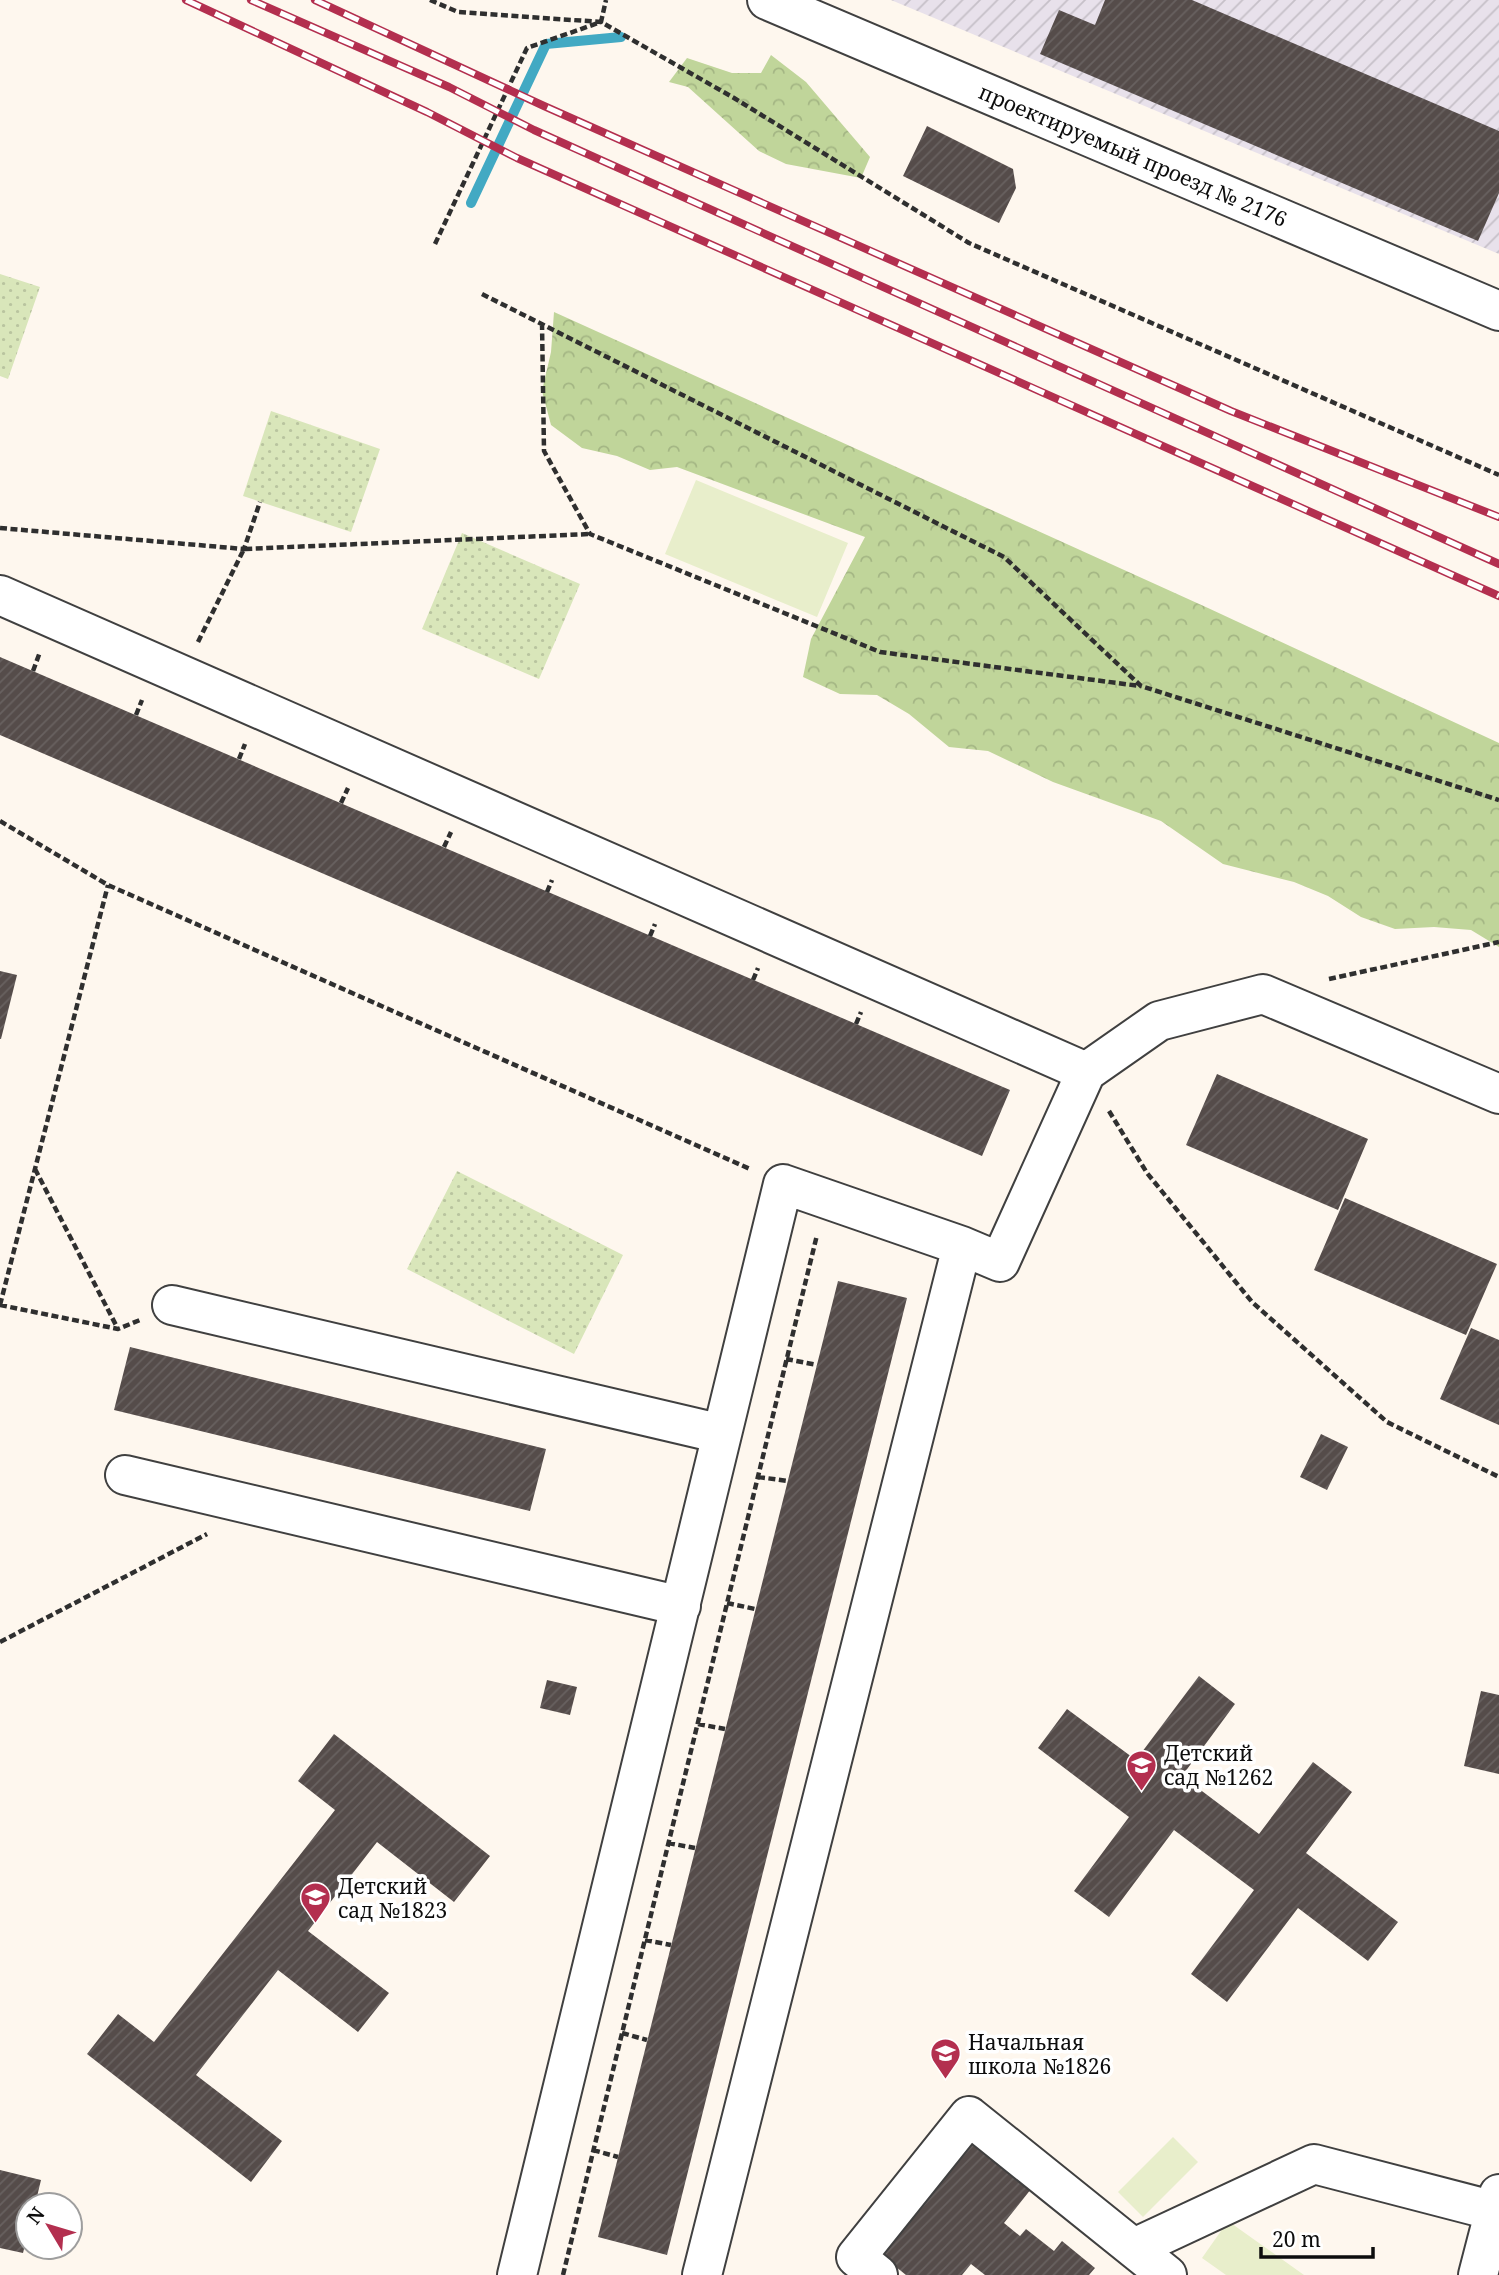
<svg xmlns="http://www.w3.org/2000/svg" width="1499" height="2275" font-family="'Noto Serif',serif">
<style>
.industrial{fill:url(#industrial-furrows)}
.forest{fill:url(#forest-crowns)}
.park{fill:url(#park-dots)}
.pitch{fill:#e8eecb}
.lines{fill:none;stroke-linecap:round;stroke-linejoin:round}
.stream{stroke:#42a9c3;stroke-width:10}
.building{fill:url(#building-hatch)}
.minor-casing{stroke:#404040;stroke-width:42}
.path{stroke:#2f2f2f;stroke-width:4.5;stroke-dasharray:7 3.5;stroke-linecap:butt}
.minor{stroke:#fff;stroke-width:38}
.rail-casing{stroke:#b32f4f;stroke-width:8}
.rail{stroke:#fff;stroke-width:5;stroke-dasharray:16;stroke-linecap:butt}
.labels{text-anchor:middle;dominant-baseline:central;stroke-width:7;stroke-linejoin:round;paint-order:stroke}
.street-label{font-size:21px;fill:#0d0d0d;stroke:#fff}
.poi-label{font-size:21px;fill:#0d0d0d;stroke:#fff;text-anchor:start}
</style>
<defs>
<pattern id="industrial-furrows" width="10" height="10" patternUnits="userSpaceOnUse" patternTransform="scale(1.75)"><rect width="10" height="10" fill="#e8e1eb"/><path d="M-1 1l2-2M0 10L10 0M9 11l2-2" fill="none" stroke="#c6c0c8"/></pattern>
<pattern id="forest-crowns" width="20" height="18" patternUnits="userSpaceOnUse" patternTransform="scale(1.75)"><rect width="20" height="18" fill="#c0d59a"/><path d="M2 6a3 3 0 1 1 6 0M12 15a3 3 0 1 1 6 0" fill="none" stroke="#a4b684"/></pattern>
<pattern id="park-dots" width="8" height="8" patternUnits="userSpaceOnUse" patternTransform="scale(1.75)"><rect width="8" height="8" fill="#d9e6ba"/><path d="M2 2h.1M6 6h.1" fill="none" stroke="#b9c49f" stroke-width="1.8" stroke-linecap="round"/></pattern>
<pattern id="building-hatch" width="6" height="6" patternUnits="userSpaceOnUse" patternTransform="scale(1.75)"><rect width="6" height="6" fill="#554c4a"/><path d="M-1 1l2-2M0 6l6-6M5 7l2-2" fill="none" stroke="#686160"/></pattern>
</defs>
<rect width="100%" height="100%" fill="#fef7ee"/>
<!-- industrial -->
<path class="industrial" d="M891 0H1499V254Z"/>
<!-- forest -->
<path class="forest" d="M771 55 806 82 870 157 861 178 786 164 759 151 688 87 669 82 687 58 732 73H761Z
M554 312 1208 608 1499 743V947L1471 930 1434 927 1395 929 1361 917 1328 896 1294 882 1223 864 1161 821 1053 782 988 751 949 747 909 714 877 695 840 694 803 677 811 639 865 537 677 467 650 470 617 456 582 448 551 425 542 391 551 352Z"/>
<!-- park -->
<path class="park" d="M0 274 40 287 8 379 0 376Z
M271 411 380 449 351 532 243 496Z
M462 533 580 584 539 679 422 629Z
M457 1171 623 1255 574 1354 407 1269Z"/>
<!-- pitch -->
<path class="pitch" d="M696 480 848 543 817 617 665 554Z
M1173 2137 1198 2162 1143 2217 1118 2192Z
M1228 2221 1304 2275H1226L1202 2258Z"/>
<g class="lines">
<!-- stream -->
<path class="stream" d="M471 203 546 44 621 37"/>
</g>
<!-- building -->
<path class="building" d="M1105 0H1192L1499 131V193L1478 241 1040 54 1059 10 1095 25Z
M927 126 1013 169 1016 188 999 223 903 176Z
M0 657 1010 1090 982 1156 0 735Z
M0 971 17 975 1 1039H0Z
M1217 1074 1368 1139 1338 1210 1186 1145Z
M1345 1198 1497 1264 1466 1335 1314 1270Z
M838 1281 907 1298 667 2255 598 2237Z
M1471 1328 1499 1340V1425L1440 1399Z
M130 1347 546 1449 530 1511 114 1410Z
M1321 1434 1348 1447 1327 1490 1300 1477Z
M1199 1676 1235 1704 1182 1776 1259 1834 1313 1762 1352 1792 1306 1853 1398 1922 1368 1961 1298 1908 1227 2002 1191 1974 1254 1890 1174 1830 1109 1917 1074 1891 1129 1817 1038 1748 1067 1709 1136 1760Z
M547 1680 577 1687 570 1715 540 1708Z
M1481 1691 1499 1695V1774L1464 1766Z
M334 1734 490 1856 454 1902 377 1842 308 1931 389 1993 358 2032 278 1970 196 2075 282 2141 251 2182 87 2054 118 2014 154 2042 335 1810 298 1781Z
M975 2135 1035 2184 1004 2223 1020 2236 1026 2229 1054 2251 1062 2241 1095 2268 1089 2275H985L971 2264 962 2275H906L880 2254Z
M0 2170 41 2180 35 2205H28V2233L23 2253 0 2248Z"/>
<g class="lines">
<defs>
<path id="minor" d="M767 0 1499 311
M0 595 1086 1072
M172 1305 722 1434
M125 1475 681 1606
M1134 2248 1314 2164 1495 2211
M517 2275 783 1184 962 1246 1000 1262 1086 1072 1159 1021 1263 994 1499 1094
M702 2275 962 1246
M878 2275 856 2257 969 2116 1167 2275
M1478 2275 1499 2194"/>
</defs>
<!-- minor casing -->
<use href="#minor" class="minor-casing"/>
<!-- path -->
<path class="path" d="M430 0 458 12 601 22 734 98 969 243 1499 475
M435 244 527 48 601 22 606 0
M482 294 1004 557 1141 686 1499 800
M542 323 544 451 590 534 880 652 1140 686
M0 528 244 549 260 502
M198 642 244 549 590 534
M33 671 40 652
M136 715 142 700
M239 759 245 744
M341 803 348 788
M0 821 108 885 750 1169
M444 847 451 832
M547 892 552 880
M650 936 655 924
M1329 979 1499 942
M753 980 758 968
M856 1024 861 1012
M1109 1111 1147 1173 1252 1302 1387 1422 1499 1477
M35 1169 118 1329
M0 1305 108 885
M0 1305 118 1329 140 1320
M786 1359 817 1365
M758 1477 788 1481
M727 1603 755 1609
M0 1642 207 1534
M698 1724 725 1729
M668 1843 695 1848
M645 1940 671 1945
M622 2033 647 2040
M593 2150 618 2157
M563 2275 817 1235"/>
<!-- minor -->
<use href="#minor" class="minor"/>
<defs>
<path id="rail" d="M186 0 427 112 517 158 1499 596
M251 0 449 87 534 130 1499 564
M315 0 544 106 1231 411 1499 517"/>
</defs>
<!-- rail casing -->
<use href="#rail" class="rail-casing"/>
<!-- rail -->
<use href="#rail" class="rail"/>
</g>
<!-- icons -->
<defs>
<symbol id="school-pin" viewBox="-11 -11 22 30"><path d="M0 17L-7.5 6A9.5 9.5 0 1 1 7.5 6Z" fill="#b32f4f" stroke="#fff"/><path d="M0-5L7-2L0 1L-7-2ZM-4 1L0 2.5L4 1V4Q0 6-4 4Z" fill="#fff"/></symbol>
</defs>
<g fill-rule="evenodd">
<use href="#school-pin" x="1124" y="1748" width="35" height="47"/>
<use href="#school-pin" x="298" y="1880" width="35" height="47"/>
<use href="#school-pin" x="928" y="2036" width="35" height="47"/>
</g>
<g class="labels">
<!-- street labels -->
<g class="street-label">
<text transform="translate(1133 155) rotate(23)">проектируемый проезд № 2176</text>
</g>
<!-- poi labels -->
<g class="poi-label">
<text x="1164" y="1753">Детский<tspan x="1164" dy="24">сад №1262</tspan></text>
<text x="338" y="1886">Детский<tspan x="338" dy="24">сад №1823</tspan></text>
<text x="968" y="2042">Начальная<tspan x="968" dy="24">школа №1826</tspan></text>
</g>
</g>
<!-- north arrow -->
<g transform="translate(49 2226) rotate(308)"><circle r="33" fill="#ffffff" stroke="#9e9e9e" stroke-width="2"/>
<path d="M0-5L12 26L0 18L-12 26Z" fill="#b32f4f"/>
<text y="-10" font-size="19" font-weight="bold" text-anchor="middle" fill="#0d0d0d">N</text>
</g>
<!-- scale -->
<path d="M1261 2247v10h112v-10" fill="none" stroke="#0d0d0d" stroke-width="3.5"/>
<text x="1272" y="2247" font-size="21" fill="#0d0d0d" stroke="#ffffff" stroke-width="5" paint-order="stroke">20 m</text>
</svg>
